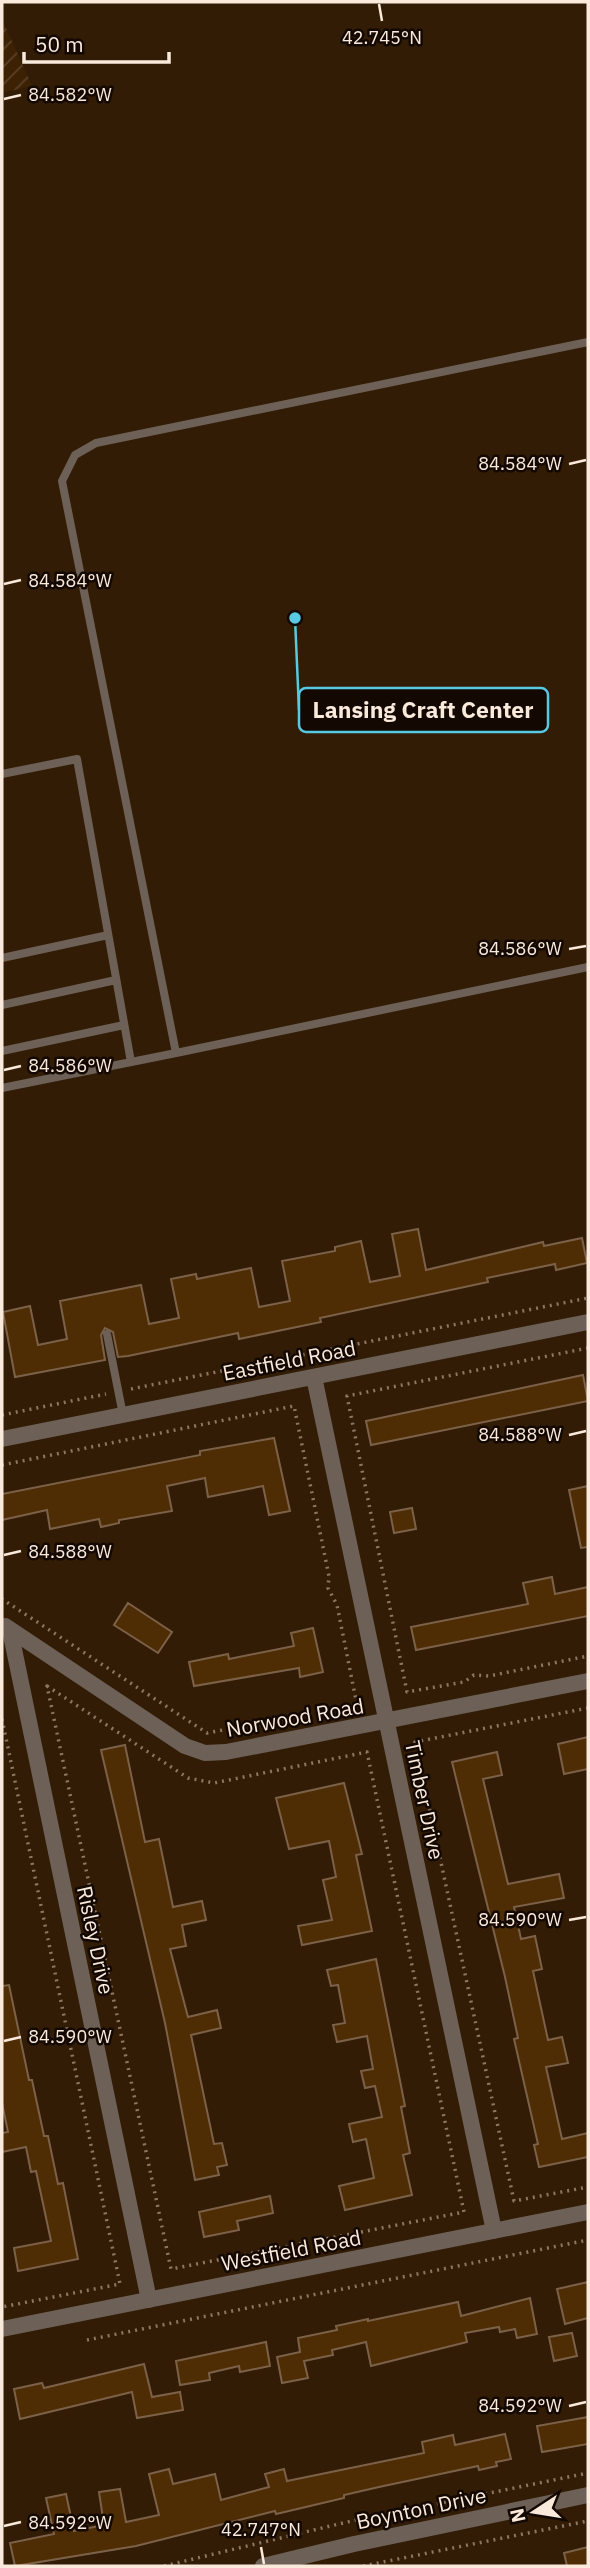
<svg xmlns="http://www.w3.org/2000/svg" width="590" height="2568" font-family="'IBM Plex Sans',sans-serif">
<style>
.industrial{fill:url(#industrial-furrows)}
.building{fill:#4e2c04;stroke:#7c6149;stroke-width:2}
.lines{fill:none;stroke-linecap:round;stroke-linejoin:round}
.path{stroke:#8a7764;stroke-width:3.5;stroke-dasharray:2 5;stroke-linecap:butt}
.lane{stroke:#6d6157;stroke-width:8}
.street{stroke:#6d6157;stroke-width:16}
.ticks{fill:none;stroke:#faeadc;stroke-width:2.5}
.labels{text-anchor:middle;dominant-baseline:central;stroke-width:5;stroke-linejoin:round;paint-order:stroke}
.street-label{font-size:21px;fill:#faeadc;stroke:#130902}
.ticks-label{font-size:18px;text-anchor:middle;fill:#faeadc;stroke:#130902;stroke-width:5;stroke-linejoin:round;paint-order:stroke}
.leader{fill:none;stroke:#57c9e2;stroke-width:2.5}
.callout-dot{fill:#57c9e2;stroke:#130902;stroke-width:2.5}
.callout{fill:#130902;stroke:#57c9e2;stroke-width:2.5}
.callout-label{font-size:23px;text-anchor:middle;font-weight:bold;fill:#faeadc}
</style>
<defs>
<pattern id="industrial-furrows" width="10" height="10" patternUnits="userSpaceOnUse" patternTransform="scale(1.75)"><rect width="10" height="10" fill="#3d2103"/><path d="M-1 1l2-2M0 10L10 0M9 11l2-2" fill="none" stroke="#5a4127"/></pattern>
</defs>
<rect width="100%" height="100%" fill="#321c05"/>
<!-- industrial -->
<path class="industrial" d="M2 19 32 86 2 93Z"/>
<!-- building -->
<path class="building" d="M418 1229 426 1270 543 1242 544 1246 582 1238 587 1263 556 1270 555 1264 487 1278 488 1282 320 1318 321 1322 239 1339 238 1333 128 1356 118 1357 113 1332 105 1328 101 1335 105 1360 15 1377 3 1312 30 1306 38 1345 67 1339 60 1301 141 1285 149 1324 179 1318 171 1279 196 1274 197 1279 251 1268 259 1307 290 1301 282 1261 335 1251V1247L361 1241 370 1282 400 1276 392 1234Z
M583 1375 588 1401 371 1445 366 1421Z
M274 1438 290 1511 269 1515 263 1486 208 1497 205 1478 167 1486 172 1511 119 1520V1523L101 1527 99 1519 50 1529 47 1510 2 1520V1494L200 1455V1451Z
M588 1486V1547L581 1548 569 1490Z
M412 1508 416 1529 394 1533 390 1512Z
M552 1577 555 1594 588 1587V1616L416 1650 411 1627 528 1604 523 1583Z
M128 1603 172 1632 158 1653 114 1625Z
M313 1628 323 1672 300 1677 299 1668 194 1686 189 1662 228 1654 229 1659 294 1646 291 1633Z
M588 1737V1769L564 1774 558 1744Z
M125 1745 145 1842 159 1839 173 1907 202 1901 206 1920 182 1925 186 1946 170 1949 188 2017 217 2010 221 2028 191 2035 214 2144 222 2143 227 2165 217 2167 219 2175 195 2180 165 2023 101 1750Z
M497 1752 502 1775 483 1779 508 1884 559 1874 564 1898 514 1907 521 1939 535 1936 542 1969 533 1971 548 2040 562 2037 568 2063 546 2067 562 2139 588 2133V2157L539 2167 534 2145 538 2144 514 2039 518 2038 505 1977 452 1762Z
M344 1783 362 1854 356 1855 372 1931 302 1945 298 1926 332 1920 323 1880 336 1877 329 1841 289 1849 276 1798Z
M376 1959 405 2106 401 2107 410 2153 403 2155 412 2195 345 2210 339 2186 374 2178 366 2139 353 2142 349 2124 382 2117 375 2086 365 2088 361 2071 373 2069 367 2036 337 2042 333 2025 345 2023 338 1985 331 1986 327 1970Z
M9 1985 29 2080H32L44 2136H48L58 2184 63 2183 78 2259 18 2271 14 2248 51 2241 36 2171 31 2172 26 2147 2 2152V2133L8 2132 2 2103V1986Z
M270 2196 273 2213 237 2221 239 2230 204 2237 199 2212Z
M588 2282V2318L565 2324 557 2289Z
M530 2298 537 2334 517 2338 515 2329 500 2332 499 2327 465 2333 467 2342 371 2366 366 2342 332 2350 333 2355 304 2361 308 2378 282 2383 277 2357 300 2352 298 2338 337 2330 336 2326 368 2319V2321L458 2302 461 2316Z
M572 2333 577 2356 554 2361 549 2337Z
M266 2342 270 2366 240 2372 239 2366 209 2373 210 2380 180 2385 176 2361Z
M144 2364 152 2397 180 2392 183 2410 137 2418 132 2392 20 2419 14 2389 42 2383 44 2388Z
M588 2417V2444L542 2452 537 2426Z
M505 2434 511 2459 496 2462 497 2466 479 2470 478 2466 379 2487 344 2495V2498L276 2514 275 2511 136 2546 15 2566 10 2543 54 2534 46 2498 66 2494 74 2531 104 2525 99 2492 120 2489 126 2522 159 2515 149 2474 169 2469 173 2484 215 2474 221 2500 269 2487 265 2474 284 2469 287 2481 424 2453 422 2442 453 2435 455 2445Z
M588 2547V2566H567L564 2553Z"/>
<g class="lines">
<!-- path -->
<path class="path" d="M588 1348 347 1396 407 1692 464 1682 474 1675 489 1676 588 1656
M131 1389 588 1298
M2 1415 106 1394
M2 1465 294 1406 329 1576 328 1588 337 1605 357 1705 207 1733 2 1599
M47 1686 188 1778 214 1783 367 1752 464 2212 171 2269Z
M588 1708 415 1742 514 2201 588 2187
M2 1719 120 2284 2 2307
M87 2340 588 2240
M164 2566 347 2522 588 2473
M363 2566 588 2521"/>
<!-- lane -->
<path class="lane" d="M588 342 96 443 75 455 62 481 176 1053 588 967
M2 774 77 759 131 1062
M2 958 108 935
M2 1005 116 980
M2 1051 124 1025
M2 1088 176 1053
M107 1334 123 1415"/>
<!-- street -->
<path class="street" d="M314 1377 494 2231
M2 1439 588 1322
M5 1626 185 1746 205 1753 226 1752 588 1681
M10 1630 149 2300
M2 2329 588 2212
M263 2566 354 2544 588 2495"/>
</g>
<!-- ticks -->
<path class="ticks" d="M379 4 382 21M4 99 21 95M569 464 586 460M4 584 21 580M569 949 586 946M4 1070 21 1066M569 1435 586 1431M4 1555 21 1551M569 1920 586 1917M4 2041 21 2037M569 2406 586 2402M4 2526 21 2522M261 2547 264 2564"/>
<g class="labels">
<!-- street labels -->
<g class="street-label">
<text transform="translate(289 1360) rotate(-11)">Eastfield Road</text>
<text transform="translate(295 1717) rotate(-10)">Norwood Road</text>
<text transform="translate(425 1800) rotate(78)">Timber Drive</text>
<text transform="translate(96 1940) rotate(78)">Risley Drive</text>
<text transform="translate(291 2250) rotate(-11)">Westfield Road</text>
<text transform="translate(421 2508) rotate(-12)">Boynton Drive</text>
</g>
</g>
<g class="ticks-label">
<text x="382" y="44">42.745°N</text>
<text x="70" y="101">84.582°W</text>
<text x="520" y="470">84.584°W</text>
<text x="70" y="587">84.584°W</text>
<text x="520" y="955">84.586°W</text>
<text x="70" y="1072">84.586°W</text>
<text x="520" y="1441">84.588°W</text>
<text x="70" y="1558">84.588°W</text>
<text x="520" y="1926">84.590°W</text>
<text x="70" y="2043">84.590°W</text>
<text x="520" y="2412">84.592°W</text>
<text x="70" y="2529">84.592°W</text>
<text x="261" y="2536">42.747°N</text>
</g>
<!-- callouts -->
<path class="leader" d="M295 618L299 710"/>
<circle class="callout-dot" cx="295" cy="618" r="7"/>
<rect class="callout" x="299" y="688" width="249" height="44" rx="7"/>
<g class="callout-label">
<text x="423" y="718">Lansing Craft Center</text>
</g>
<!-- border -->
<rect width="590" height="2568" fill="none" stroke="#faeadc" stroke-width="7"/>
<!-- north arrow -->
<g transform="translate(534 2512) rotate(258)" stroke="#130902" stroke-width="5" paint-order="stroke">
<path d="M0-5L12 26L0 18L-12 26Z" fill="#faeadc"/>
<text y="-10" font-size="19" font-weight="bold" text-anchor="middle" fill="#faeadc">N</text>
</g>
<!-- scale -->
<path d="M24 52v10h145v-10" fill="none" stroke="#faeadc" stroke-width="3.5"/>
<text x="35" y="52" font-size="21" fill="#faeadc" stroke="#130902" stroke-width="5" paint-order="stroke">50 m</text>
</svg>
